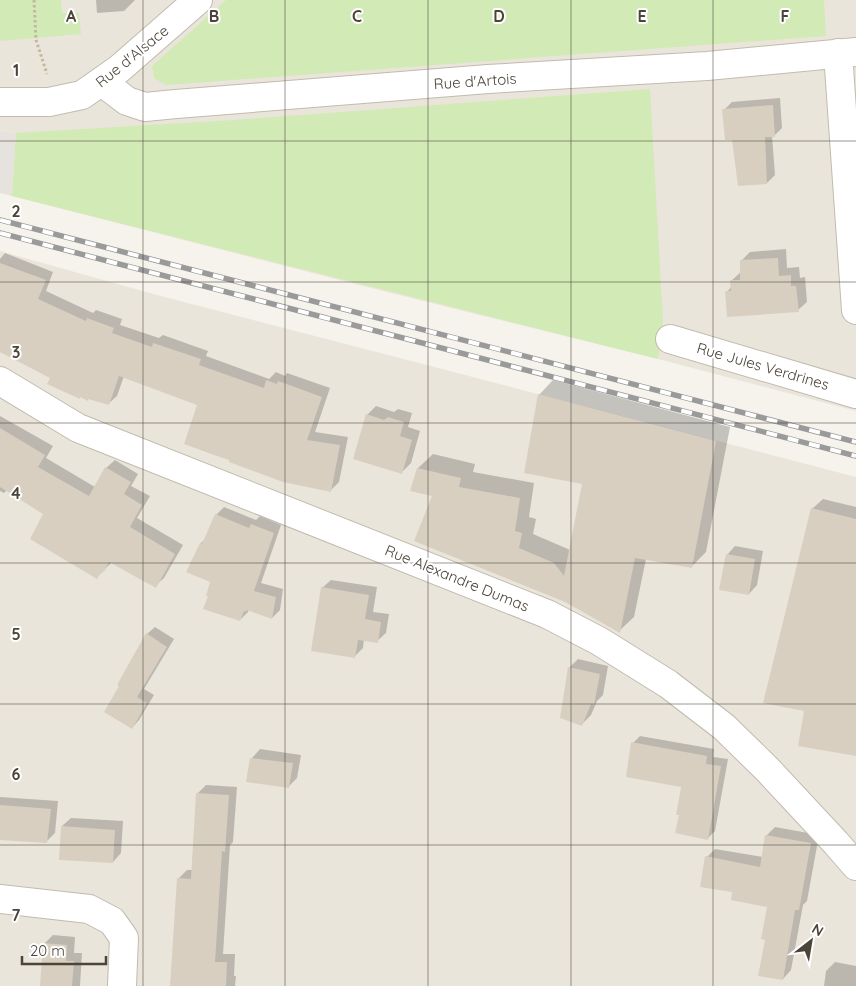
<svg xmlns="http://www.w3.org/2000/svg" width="856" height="986" font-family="Quicksand,sans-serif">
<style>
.residential{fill:#eae5da}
.industrial{fill:#e6e2dd}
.green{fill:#d2eab5}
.shadow{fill:#0003}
.building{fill:#d8cfc1}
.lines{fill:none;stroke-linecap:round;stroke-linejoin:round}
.minor-casing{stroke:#c2bbae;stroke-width:30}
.tertiary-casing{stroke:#c2bbae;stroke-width:30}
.path{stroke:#c4b79f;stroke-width:3;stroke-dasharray:2.5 2.5;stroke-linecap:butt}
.minor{stroke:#fff;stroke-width:28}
.tertiary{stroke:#fff;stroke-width:28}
.rail-casing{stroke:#9a9a9a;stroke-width:5.5}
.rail{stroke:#fff;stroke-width:4;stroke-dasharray:11;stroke-linecap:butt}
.grid{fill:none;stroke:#4b4439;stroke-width:1;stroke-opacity:0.55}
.labels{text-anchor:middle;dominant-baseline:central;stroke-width:4;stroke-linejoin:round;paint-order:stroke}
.street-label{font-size:15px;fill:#4b4439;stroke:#fff}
.grid-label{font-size:16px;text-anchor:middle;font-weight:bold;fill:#4b4439;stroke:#fff;stroke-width:4;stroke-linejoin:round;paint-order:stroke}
</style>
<rect width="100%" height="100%" fill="#f6f3ec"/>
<!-- residential -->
<path class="residential" d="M0 0H856V411L658 359 367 287 12 196 16 133 0 131Z
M0 251 157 295 446 370 856 477V986H0Z"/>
<!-- industrial -->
<path class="industrial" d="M0 131 16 133 12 196 0 193Z"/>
<!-- green -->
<path class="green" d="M0 0H61L62 13H79L81 34 0 41Z
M226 0H824L826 36 166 85 154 78 152 66Z
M650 89 663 321 658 359 12 196 16 133 234 120Z"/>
<!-- shadow -->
<path class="shadow" d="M96 0H135L124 11 97 13Z
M780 98 782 128 774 136H772L775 175 767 183 734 138 724 110 732 102Z
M786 249 787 268 799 267 800 278 805 277 807 302 798 310 727 292 732 286 731 281 741 272V261L750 252Z
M5 253 53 272 46 291 93 313 96 310 122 319 120 325 159 338 163 335 208 351 206 356 269 379 276 372 285 376 287 373 330 388 315 432 348 437 339 482 331 490 199 405 124 376 117 396 108 404 89 398 1 351 0 353V259Z
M553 380 730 427 706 552 692 566 646 559 634 617 619 631 433 495 418 468 433 454 475 464 473 472 534 483 529 517 536 519 533 534 568 549 570 551 583 483 539 395Z
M376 406 394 412 398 409 412 413 408 427 420 431 411 463 402 472 367 415Z
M0 416 53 446 46 458 95 487 106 468 115 460 138 474 131 486 150 496 137 518 183 545 164 578 155 586 112 562 97 577 44 514 7 490 4 493 0 491Z
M823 499 856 507V755L806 710 812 509Z
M224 507 256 520 260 516 281 525 261 583 283 589 280 610 272 618 249 609 248 612 240 620 210 596 212 582 201 543 206 538 216 515Z
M735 546 763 551 757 585 749 594 727 555Z
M331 580 377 587 373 612 389 614 386 633 377 641 364 639 363 648 355 656 322 588Z
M155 627 174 639 144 689 154 695 139 720 132 728 120 686 147 634Z
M578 659 608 666 603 695 597 701 591 715 582 724 570 667Z
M640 736 714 749 713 757 728 759 715 831 708 838 680 814 682 786 633 743Z
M260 749 301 755 297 778 288 787 252 758Z
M206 785 237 787 233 842 230 845 223 954H235L234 976H236L235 986H171L179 878 187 870H192L197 794Z
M0 797 58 801 55 833 47 841 0 838Z
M71 818 123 821 121 853 113 862 62 826Z
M775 827 819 835 807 901 803 905 791 970 783 979 766 939 768 906 734 891 707 857 715 849 763 857 766 836Z
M53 935 75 937 74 953H82L80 986H41L44 944Z
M835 962 856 966V986H824L826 971Z"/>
<!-- building -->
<path class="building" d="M773 105 775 137H765L767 184 738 186 732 140H725L722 109Z
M778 258 779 276 791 275V286H796L799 312 727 317 725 291H731L730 280H740V260Z
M0 263 46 280 38 299 86 321 87 318 114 328 112 333 152 347 153 343 201 359 199 365 264 388 266 380 277 384 278 381 322 397 307 440 340 445 331 492 283 482 229 462V460L217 456 184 444 197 405 119 376 109 405 88 399V401L80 397V399L60 390 47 384 50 378 0 352Z
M538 394 716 441 692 568 635 558 620 633 565 602 414 541 432 496 410 491 417 468 461 478 459 487 520 498 515 531 522 533 519 548 554 563 564 576 582 484 524 473Z
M366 414 384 420 388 417 404 422 400 436 412 440 402 474 353 459Z
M0 428 45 455 38 467 89 496 105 467 131 482 124 494 142 505 130 527 175 554 156 588 109 562 104 572 102 571 97 579 30 539 43 514 0 487Z
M811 508 856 519V756L798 746 804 711 763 703Z
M215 514 249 528 251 524 274 533 254 591 276 597 272 619 247 610 246 612 244 611 240 621 203 609 208 596H206L210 582 186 572 200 543 202 544Z
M726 554 755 559 749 595 719 590Z
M321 587 369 595 365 619 381 622 378 643 358 640 355 658 311 651Z
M146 633 167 647 137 697 147 703 132 729 104 712 119 686 117 685Z
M568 667 600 674 594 705 591 704 582 726 560 718Z
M631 742 707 756 706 764 721 766 708 840 675 833 679 815H676L681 787 626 777Z
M250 758 293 763 289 788 246 782Z
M196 793 229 795 225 852 222 851 215 962H227L226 986H170L177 878 191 879Z
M0 805 51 809 47 843 0 840Z
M61 826 115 830 113 863 59 860Z
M765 835 811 843 799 910H795L783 980 758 976 765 940 761 939 767 907 731 900 732 892 700 887 705 856 760 867Z
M43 943 67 945 66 961H74L72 986H40Z"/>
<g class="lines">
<defs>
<path id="minor" d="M838 53 856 310
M102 82 127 101 145 107 176 104 488 79 707 66 856 52
M670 339 856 394
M0 899 89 909 112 921 124 938 122 986"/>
<path id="tertiary" d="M0 102H49L82 95 119 69 198 0
M0 381 78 428 547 614 599 641 668 684 724 727 767 769 836 843 856 866"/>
</defs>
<!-- minor casing -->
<use href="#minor" class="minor-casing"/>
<!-- tertiary casing -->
<use href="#tertiary" class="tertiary-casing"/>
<!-- path -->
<path class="path" d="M34 0 36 40 47 74"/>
<!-- minor -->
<use href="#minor" class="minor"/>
<!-- tertiary -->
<use href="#tertiary" class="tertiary"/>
<defs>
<path id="rail" d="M0 220 856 442
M0 233 856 456"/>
</defs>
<!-- rail casing -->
<use href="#rail" class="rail-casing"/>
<!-- rail -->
<use href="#rail" class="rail"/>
</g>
<!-- grid -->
<path class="grid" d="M143 0V986M285 0V986M428 0V986M571 0V986M713 0V986M0 141H856M0 282H856M0 423H856M0 563H856M0 704H856M0 845H856"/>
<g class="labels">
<!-- street labels -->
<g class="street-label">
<text transform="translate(132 56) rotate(-39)">Rue d'Alsace</text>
<text transform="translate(475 81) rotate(-4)">Rue d'Artois</text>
<text transform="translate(763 366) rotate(16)">Rue Jules Verdrines</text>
<text transform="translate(457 578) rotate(22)">Rue Alexandre Dumas</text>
</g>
</g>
<g class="grid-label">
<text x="71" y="22">A</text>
<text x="214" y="22">B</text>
<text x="357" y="22">C</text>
<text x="499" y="22">D</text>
<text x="642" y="22">E</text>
<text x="785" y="22">F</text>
<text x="16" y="76">1</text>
<text x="16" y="217">2</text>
<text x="16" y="358">3</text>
<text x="16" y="499">4</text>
<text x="16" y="640">5</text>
<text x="16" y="780">6</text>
<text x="16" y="921">7</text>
</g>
<!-- north arrow -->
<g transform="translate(811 941) rotate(31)" stroke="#ffffff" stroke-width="4" paint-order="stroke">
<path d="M0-4L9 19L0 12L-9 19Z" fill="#4b4439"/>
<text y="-8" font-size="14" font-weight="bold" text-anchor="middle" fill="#4b4439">N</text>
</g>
<!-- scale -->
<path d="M22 956v8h84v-8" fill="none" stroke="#4b4439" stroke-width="2.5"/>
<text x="30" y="956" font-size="15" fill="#4b4439" stroke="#ffffff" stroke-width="4" paint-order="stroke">20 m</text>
</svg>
